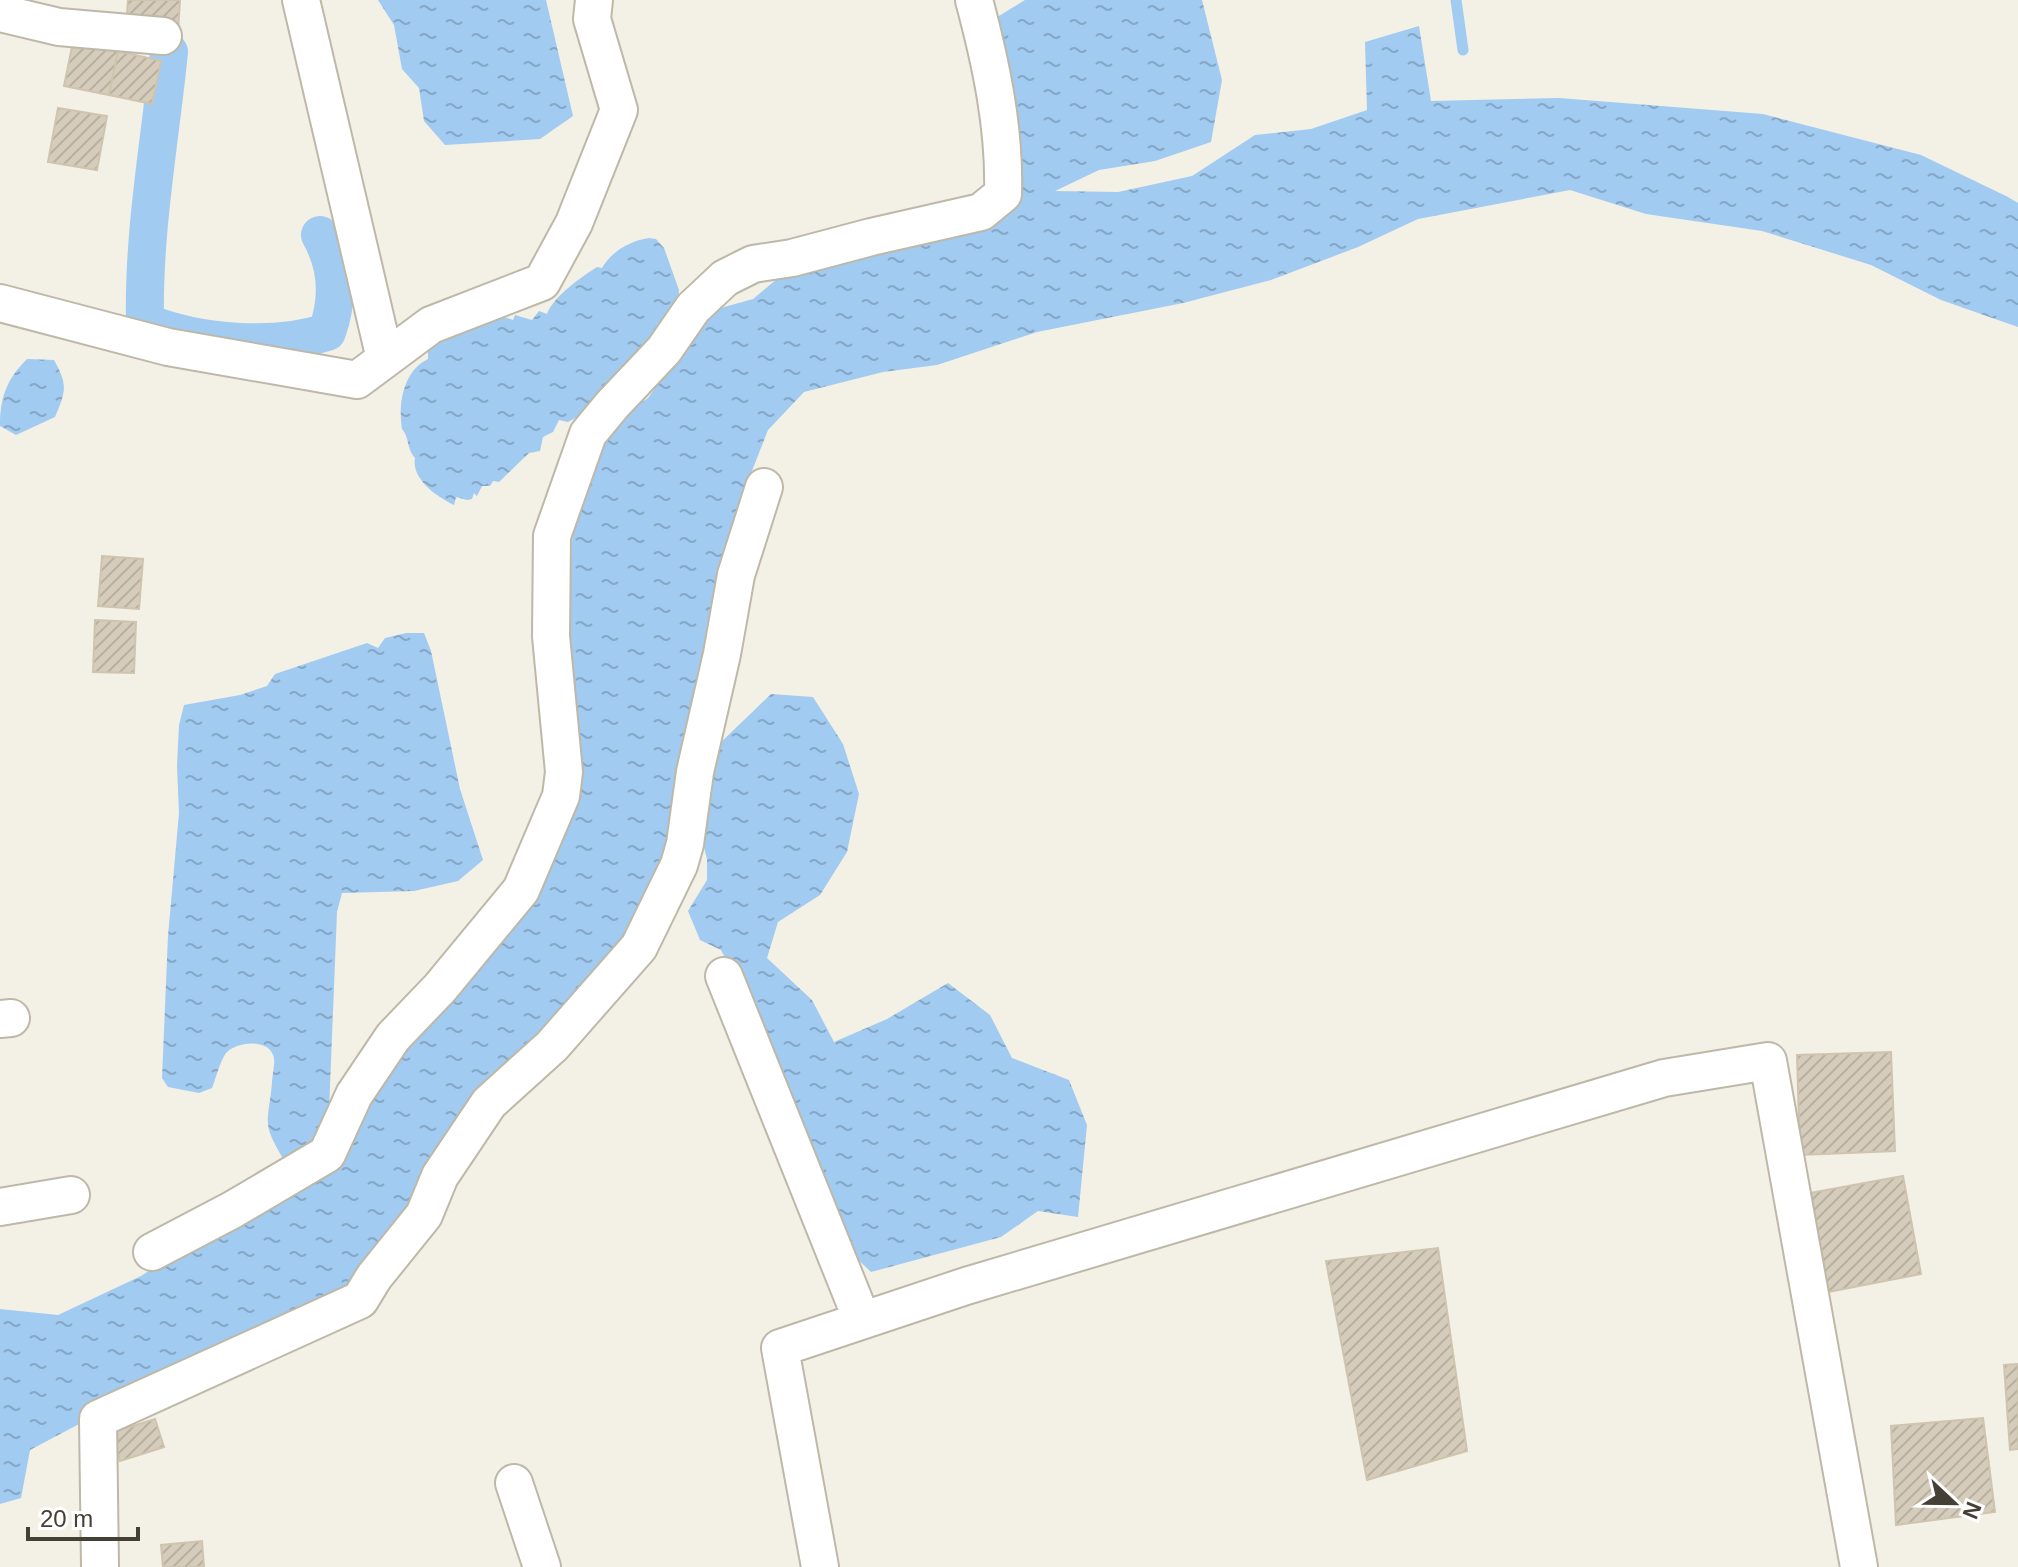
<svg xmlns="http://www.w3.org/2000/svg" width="2018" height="1567" font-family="Helvetica,sans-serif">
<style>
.water{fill:url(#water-ripples)}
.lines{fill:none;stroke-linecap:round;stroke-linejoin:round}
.stream{stroke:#a1cbf1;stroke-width:11}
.canal{stroke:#a1cbf1;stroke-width:38}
.building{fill:url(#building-hatch);stroke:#cfc4ae;stroke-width:2}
.minor-casing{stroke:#beb8a8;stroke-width:40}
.minor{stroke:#fff;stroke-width:36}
</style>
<defs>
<pattern id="water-ripples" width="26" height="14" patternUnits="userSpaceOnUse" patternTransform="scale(2)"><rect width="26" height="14" fill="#a1cbf1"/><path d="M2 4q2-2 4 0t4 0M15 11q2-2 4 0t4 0" fill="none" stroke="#85a6c4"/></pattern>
<pattern id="building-hatch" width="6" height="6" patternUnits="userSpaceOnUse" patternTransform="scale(2)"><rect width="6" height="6" fill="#d5ccbb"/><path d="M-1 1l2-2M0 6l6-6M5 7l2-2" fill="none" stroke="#b8b0a1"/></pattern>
</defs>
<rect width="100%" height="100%" fill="#f3f0e5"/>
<!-- water -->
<path class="water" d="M378 0H546L573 116 540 139 445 145 424 121 419 88 402 69 394 25Z
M1025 0H1202L1222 80 1211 142 1155 161 1099 170 1055 191 1118 192 1192 176 1255 135 1311 129 1367 110 1365 42 1419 26 1431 101 1559 98 1763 114 1921 155 2008 197 2018 203V327L1941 300 1871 265 1762 231 1646 214 1570 190 1418 219 1358 247 1271 280 1183 303 1037 332 937 365 883 372 804 392 768 430 748 481 660 892 424 1203 341 1296 166 1378 30 1450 21 1498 0 1504V1309L58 1315 141 1276 203 1236 328 1165 374 1085 553 849 573 527 603 429 648 398 710 311 753 299 802 258 932 231 1020 201 1015 142 994 19Z
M649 238 656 239 664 248 679 290 678 307 585 413 568 422 559 420 553 432 543 437 540 451 529 453 499 482 493 481 490 486H482L477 496 474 493 472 499 467 500 456 497 454 505C437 497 411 479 415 458 406 448 410 438 402 429 398 404 403 371 428 359V352L436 341 496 314 513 320 515 315 532 320 539 311 547 314C553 297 581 277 597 267L602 268C612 251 630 241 649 238Z
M27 359 54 360C68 385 66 391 55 417L16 435 0 426C0 397 7 379 27 359Z
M406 633H424L431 651 460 789 483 860 458 881 414 891 342 893 337 912 329 1111 317 1148 284 1160C261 1121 268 1125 272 1083 272 1076 275 1065 274 1058 270 1038 237 1041 226 1053 220 1061 216 1078 212 1088L199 1093 168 1087 162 1078 168 936 179 813 177 766 179 725 184 705 240 695 267 686 275 674 367 643 378 648 385 638Z
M771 694 813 697 843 744 859 794 847 852 820 895 778 922 767 958 812 1000 834 1042 887 1019 948 983 990 1015 1012 1058 1069 1080 1087 1125 1078 1217 1038 1211 1001 1237 871 1272 848 1250 734 975 721 950 700 940 688 911 707 880V859L700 832 716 747Z"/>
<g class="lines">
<!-- stream -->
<path class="stream" d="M1456 0 1463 50"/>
<!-- canal -->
<path class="canal" d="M169 52C160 141 143 231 145 322 197 343 273 350 327 332 339 299 337 265 320 235"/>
</g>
<!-- building -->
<path class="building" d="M128 0H180L178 32 126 28Z
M73 42 118 51 109 95 64 86Z
M118 51 161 61 152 104 109 95Z
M58 108 107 116 97 170 48 162Z
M102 556 143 559 139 609 98 606Z
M95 620 136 622 134 673 93 672Z
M1891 1052 1895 1151 1800 1155 1797 1055Z
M1903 1176 1921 1274 1828 1292 1810 1193Z
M1438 1248 1467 1451 1367 1480 1326 1261Z
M2018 1364V1449L2010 1450 2004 1365Z
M1983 1418 1995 1512 1896 1525 1891 1426Z
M155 1419 164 1447 120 1461 111 1433Z
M202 1541 204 1567H163L161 1545Z"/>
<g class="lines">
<defs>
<path id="minor" d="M301 0 385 359
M0 13 59 27 163 36
M0 303 168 347 357 380 431 325 542 282 574 223 619 110 592 19 594 0
M724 976 862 1320
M0 1019 11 1018
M0 1207 71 1195
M152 1252 232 1210 327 1154 354 1095 393 1037 440 988 521 890 561 796 564 772 551 636 552 536 588 434 612 405 664 350 693 308 725 278 753 264 792 258 871 237 981 212 1003 194C1005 129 991 63 974 0
M514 1483 542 1567
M100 1567 98 1419 360 1300 374 1277 424 1215 440 1176 489 1103 552 1046 639 947 679 865 685 844 695 772 722 654 736 575 764 487
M820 1567 780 1348 966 1286 1664 1078 1768 1061 1859 1567"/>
</defs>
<!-- minor casing -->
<use href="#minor" class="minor-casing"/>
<!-- minor -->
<use href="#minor" class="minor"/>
</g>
<!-- north arrow -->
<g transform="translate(1954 1503) rotate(112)" stroke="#ffffff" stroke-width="6" paint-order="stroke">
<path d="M0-6L14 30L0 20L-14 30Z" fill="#454035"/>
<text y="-12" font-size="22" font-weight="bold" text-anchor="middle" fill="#454035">N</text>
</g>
<!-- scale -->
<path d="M28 1527v12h110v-12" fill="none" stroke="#454035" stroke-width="4"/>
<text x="40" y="1527" font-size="24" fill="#454035" stroke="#ffffff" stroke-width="6" paint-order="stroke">20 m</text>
</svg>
